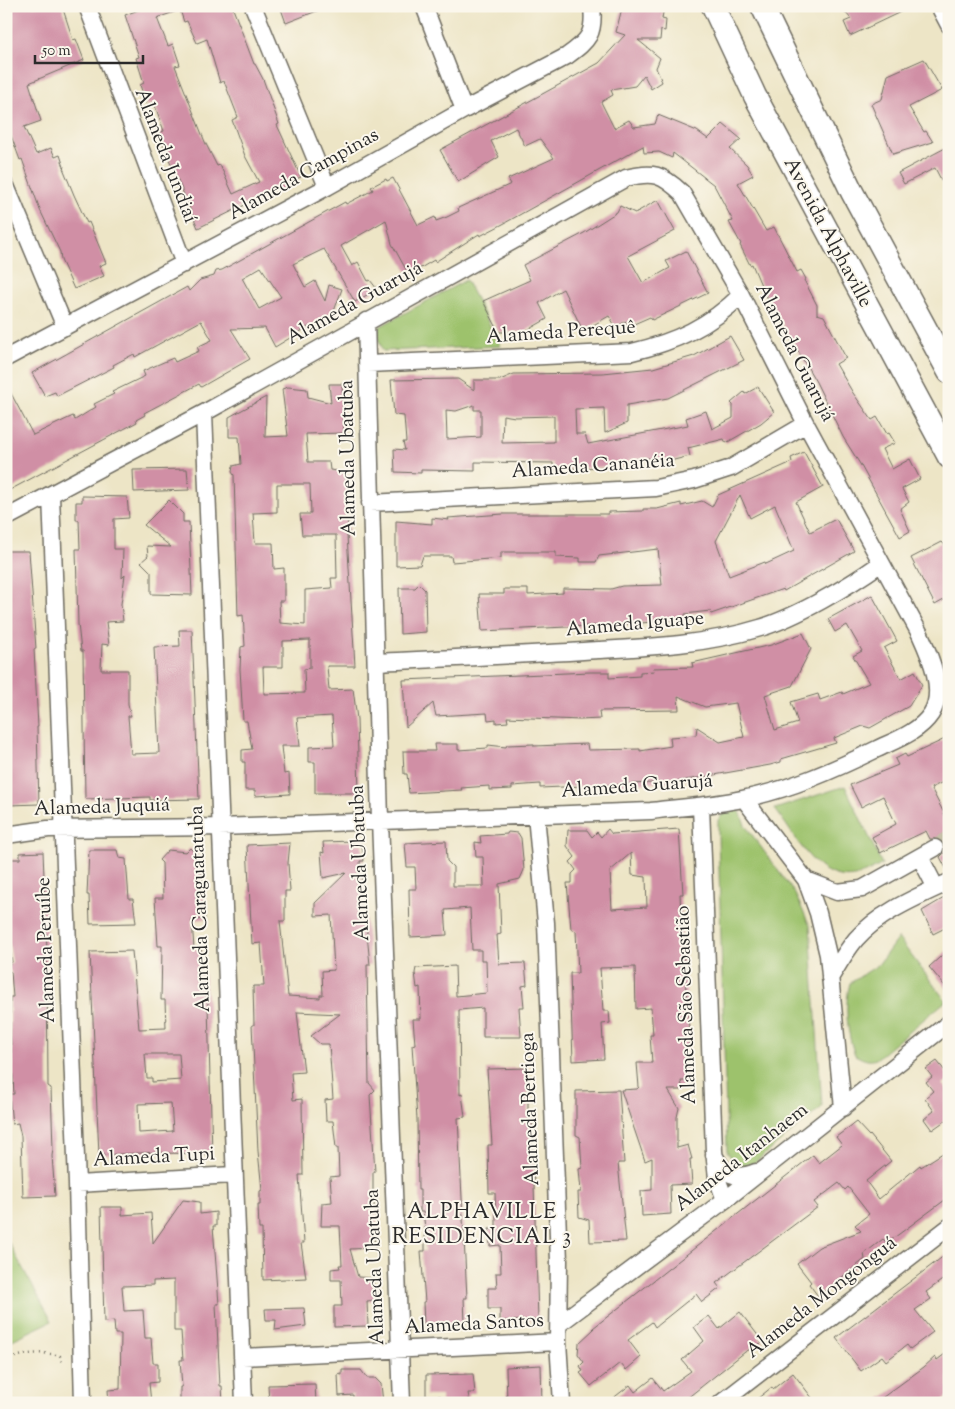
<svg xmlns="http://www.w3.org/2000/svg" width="955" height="1409" font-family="'Sorts Mill Goudy',serif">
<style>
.green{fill:#9dc26c;stroke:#64764c}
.building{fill:#d08fa5;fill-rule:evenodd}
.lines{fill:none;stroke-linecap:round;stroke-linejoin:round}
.minor-tunnel{stroke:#c6c0a7;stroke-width:16;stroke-dasharray:16 8;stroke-linecap:butt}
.minor-casing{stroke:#6f6c61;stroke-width:19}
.secondary-casing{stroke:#6f6c61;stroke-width:25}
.path{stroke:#6f6c61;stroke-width:2.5;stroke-dasharray:1 4;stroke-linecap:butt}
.minor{stroke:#fff;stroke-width:16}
.secondary{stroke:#fff;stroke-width:22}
.labels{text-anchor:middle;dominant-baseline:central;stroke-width:4;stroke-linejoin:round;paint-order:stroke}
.street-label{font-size:20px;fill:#2b2b2b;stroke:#fbf7ec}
.quarter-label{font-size:22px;letter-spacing:1px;fill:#2b2b2b;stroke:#fbf7ec}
</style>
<rect width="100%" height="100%" fill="#fbf7ec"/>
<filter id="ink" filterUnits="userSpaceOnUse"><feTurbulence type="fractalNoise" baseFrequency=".02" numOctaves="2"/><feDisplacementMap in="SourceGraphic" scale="10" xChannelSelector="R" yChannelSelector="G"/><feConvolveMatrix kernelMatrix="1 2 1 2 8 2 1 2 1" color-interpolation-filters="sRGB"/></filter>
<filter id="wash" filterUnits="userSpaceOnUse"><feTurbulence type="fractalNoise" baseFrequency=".0096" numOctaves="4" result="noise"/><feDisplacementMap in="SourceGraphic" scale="20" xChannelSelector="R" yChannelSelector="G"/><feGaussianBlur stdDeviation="1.12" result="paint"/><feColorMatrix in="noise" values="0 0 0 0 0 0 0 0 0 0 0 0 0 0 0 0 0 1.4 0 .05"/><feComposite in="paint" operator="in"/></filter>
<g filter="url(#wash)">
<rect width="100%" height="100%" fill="#ede5c6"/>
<!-- green -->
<path class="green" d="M466 280 501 346 383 351 378 338 379 327Z
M845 786 882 864C825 901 805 849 775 809Z
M739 809 745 825 795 894 810 926 822 1107 754 1163 745 1167 734 1162 727 1151 718 834V820L725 811Z
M898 938 946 1001 876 1059C868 1062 863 1059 855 1055 847 1035 844 1004 850 983L878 965Z
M6 1238 52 1321 6 1343Z"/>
<g id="blocks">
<!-- building -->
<path class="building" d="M6 6H62L73 40 76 39 84 60 29 83 41 121 24 127 36 154 51 148 55 157 60 155 64 167 63 168 74 195 87 223 89 222 106 263 99 266 104 276 74 289 61 260 60 252 40 210 22 159 20 160 6 122Z
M143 6H232L254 64H255L263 79 279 124 277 125 301 177 291 181 290 187 255 200 198 228 158 133 164 131 154 103 147 106 140 85 144 83 136 58 139 57 125 15 141 9ZM180 10 184 22 187 21 197 43 207 39 220 83 224 81 238 117 232 120 245 156 259 182 233 194 220 165 217 166 205 142 175 66 180 65 173 44 168 46 157 18Z
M280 6H326L327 7 286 23Z
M626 6H664L662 19 666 20 665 31 661 30 660 40H638L660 58 656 68 662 82 651 89 644 75 635 86 611 90 613 95 601 102 614 128 629 120 634 127 655 124 658 115 697 131 708 139 723 124 741 139 730 149 747 165 753 175 738 183 766 231 774 227 797 272 801 270 806 279 804 280 817 305V314L824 316 846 358 836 364 853 393 872 420 877 417 887 434 889 433 895 443 882 449 892 469 910 459 920 479 902 489 909 502 900 509 910 531 900 537 860 464 843 437 816 382 763 290 752 264 750 265 740 245 741 244 729 222 733 221 714 185 673 153 672 158 659 152 644 153 643 146 503 224 480 236 479 234 435 262 434 260 409 275 392 244 386 220 341 246 352 266 358 262 368 281 370 280 377 289 355 302 324 249 293 264 305 287 315 281 325 301 329 285 342 289 329 325 308 327 275 347 265 328 231 329 250 359 201 387 199 384 144 413 145 415 136 420 137 422 6 492V384L33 435 73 416 75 420 96 407 94 404 114 394 112 392 145 376 143 371 173 358 175 362 199 351 197 347 212 340 201 321 135 357 134 354 113 365 114 367 57 396 55 392 45 396 32 373 187 287 189 291 200 280 214 276 216 271 222 270 345 202 346 204 373 190 371 187 386 179 387 181 393 178 418 225 435 217 436 221 447 217 459 211 458 208 511 184 508 179 554 158 540 139 525 146 516 128 491 141 499 157 458 182 440 150 599 63 625 35 616 32 622 8ZM261 267 281 297 259 309 242 278Z
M840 6H913L850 36 844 22 851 19Z
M924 59 942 90 909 107 924 132 926 131 933 142 893 154 871 104 882 99 888 75Z
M949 146V195L935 168 904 184 898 173Z
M658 200 675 231 628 256 643 283 670 268 666 261 686 251 708 293 652 320 650 317 627 327 626 321 616 327 609 316 583 331 563 289 539 303 547 319 524 332H499L483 301 530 280 523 265 584 233 617 212 620 206 635 213Z
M730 336 744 360 668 398 627 405V423L605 433 604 408 575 409 576 434H585L588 444 688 425 686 418 706 411 712 429 733 418V405L731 403 744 392 745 394 758 387 774 412 761 423 726 443 724 439 688 448 690 456 666 462H651L649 458 629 460 630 465 606 467 553 469V463L475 462V471L421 470V473L395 472 394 449 405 450 403 442H406L404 416 394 415 391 380 458 379 474 390V380H500L514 374 603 373 653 368 694 356ZM474 405V410H481V437L447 439 446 410 456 411ZM503 415 515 417 554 416V442L502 443Z
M329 384H342L344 433 306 434 308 462H329L330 470 345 472 348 487 349 507H346L349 535H347L355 666H327L329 690 353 689 357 719 359 793H315V762H309V747L334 746 332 716 297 718 300 746H281L284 774 289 773 290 794 255 796V790H245V762H242V750L252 749 247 721H243L240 669 241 647 245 646 243 615 238 616 234 475 232 472 233 466 241 464 239 437H229V417L266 397 265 437 288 436 282 389 288 387 307 389 308 397 331 403ZM277 484H310L311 514H300L302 535H336L337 578H331L332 588 305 590V625L280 623 279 601H284V568L274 569 273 543H255L253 513 277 512ZM310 640V668L304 669 305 693 264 694 263 667H283V641Z
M804 452 823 487 796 502 810 532 836 519 854 551 784 591 783 589 711 614 710 611 685 614 686 619 630 624 482 631 479 594H504V589H528V595L563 593V588L611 589 622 586 662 585 658 549 599 556 596 562H580V558L556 557V552H501V558L452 562 451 556H423L420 565 396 566V521L432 524V518L449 520 448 518 503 514H608V512L643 511V509H657L681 503V506L702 501 712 507 718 495 792 462 791 458ZM740 495 750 518 775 505 794 551 766 564 765 562 729 576 716 541Z
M187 469 189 490 134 492 133 470Z
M82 496 127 497 129 518 114 519V549H123L122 578 125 575 121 604 123 621 106 622 109 645 102 644 101 670H128V704L131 716H128L131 754 159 753 154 647 180 646 179 630H192L199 799 150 800V797L85 799 83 651H81L78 624 76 549H80L79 520H76V502H82Z
M169 500 183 514V522H189L192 595 151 594V572L141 562 148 556 147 546 171 547 144 525Z
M942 542 949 550V597L935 605 911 558Z
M6 551H29L36 649H34L38 727H37L39 804 10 805V798L7 799Z
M419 584 425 590 426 632 400 634 399 588H415Z
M872 595 897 641 884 648 901 679 915 671 922 685 909 706 870 728 863 726 834 738 836 743 781 759V762L770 765 675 782 540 788V784L512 786V789L489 790V786L461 788 462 790 409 793 407 774H404L403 751H435L434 744H458V750L488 748V745L506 747 507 745 534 744V746L587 744 588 750 640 749V751L671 746 670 737 696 735 697 727 720 742 744 737 736 703 705 707 678 696 679 710 599 711 600 719 580 720 507 717 508 722 496 723V719L488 720 487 713 436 716 433 703 406 727 403 680 590 672H609V678L640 676V672L654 671 653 668 693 667 692 663 771 645 803 633 811 649 792 686 765 695 775 730 798 723 791 702 818 694 820 700 842 692 843 694 869 683 853 656 862 651 847 625 835 632 828 619Z
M949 737V779L931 788 949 823 948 872 940 857 944 853V844L940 839H930L926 831 880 853 872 837 896 824 883 796 861 807 850 785 898 765 895 759 905 754 907 757Z
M608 829 612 834 679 829 683 894H680L682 939 689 1029 688 1081H681L683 1090H668L679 1108 677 1117V1148L688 1145 692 1159H690L692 1184 670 1185 671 1214 642 1216 641 1191 652 1190V1158L645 1161 621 1090 637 1089 639 1087 637 1063H652L650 1035H653L651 1008 636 1009 635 967 600 968 603 1011H609L610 1023 602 1024 604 1059 573 1061 570 973H578L576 931 571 929 567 883H572V874L576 870 570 862 575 857 567 846 568 830H587L592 837 597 832 601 837ZM631 853 632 875 646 877 647 907 612 909 610 871Z
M508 832 518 833 521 838 524 870 520 879 499 884 501 934 497 935 499 964 525 963 527 985 522 986 524 1007H519L521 1037H483V1008L459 1010 460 1095 462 1094 465 1117 458 1118 467 1298H464L465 1323 424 1325 423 1302H425L421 1251H425V1228L423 1212H420V1190H418L417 1119 412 1045 415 1044 413 1019H421L420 987 417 988 415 973 416 968 455 966 456 996 487 993 486 960H481V950H472L470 908 445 910 447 935 410 937 409 889H416L415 867H407L405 843 446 841 447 861 453 867V886H484L483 857H476L475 842 481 843 480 836 507 834Z
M353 841V844H362L364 861H360L370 965H367L369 1083 375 1090 370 1095 375 1172H373V1197L377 1225H373L375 1248 350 1249 358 1277 373 1278V1288L378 1287 379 1300 367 1301 368 1326 334 1327V1306H342L341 1280H331V1269L340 1268 339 1265H342L340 1226H321L322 1203 332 1202 330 1177 339 1176 338 1148H336L333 1121H326L325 1100 333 1099 329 1044H320L311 1036 340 1014 297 1012 304 1072 291 1073 293 1100 302 1099 303 1175H299L304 1243H301L306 1278 263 1280 262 1229H259L258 1205H260V1191L262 1190 258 1151 252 1025H254L253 986H264L261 943 252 944 247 845 290 843 288 863 290 891H285V921H280L288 996 320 998V995H323L322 971 334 970 331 915 315 916V903L346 873 323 878 321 852 324 853 323 842Z
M190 848 201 859 205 919 192 920 194 949 201 948 208 1004 212 1154 161 1153 162 1152 99 1155 90 952 132 951 139 1029 166 1028 165 1000H161L162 946H158L155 898H163L162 863 159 860 168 850 186 852ZM145 1054H179L181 1080 152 1082V1078H147ZM171 1103 173 1131 139 1133 138 1104Z
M89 850H117L119 858 126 859 129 899H133L136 923 90 924 89 895H87Z
M43 852 47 951 48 1086 51 1088 53 1149 52 1156 55 1196 23 1197 21 1136 18 1123 12 1124 9 1094H14L10 1031V997H13L11 972 6 969 12 962 9 943H6V895H9L8 859H20V853Z
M949 895V926L933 934 922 911Z
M949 949V991L929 967Z
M937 1061 949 1076V1080L943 1084 949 1091V1118L932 1130 924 1119 934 1111 925 1098 933 1091 926 1082 932 1077 926 1069Z
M528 1068V1117H532L538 1320 500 1321V1309H488V1288H497L496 1273H501L500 1245 490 1246 489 1229H496V1222L495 1193H489L488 1145H492L487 1069Z
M619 1090 624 1163H618L626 1241 590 1242 589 1220 579 1217 578 1192H581L579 1169 582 1168 580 1137 576 1135V1091Z
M856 1122 869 1136 870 1135 891 1161 866 1181 879 1199 920 1165 921 1167 949 1149V1197L887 1243 883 1239 864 1254 865 1259 818 1296 809 1284 811 1282 797 1264 819 1247 861 1231 855 1225 869 1214 848 1187 845 1190 839 1183 814 1202 818 1207 716 1283 720 1288 702 1302 696 1294 655 1327 652 1322 628 1340 641 1357 626 1370 620 1363 591 1386 580 1373 583 1371 580 1366 584 1362 578 1354 579 1343 594 1329 593 1328 813 1155 819 1163 842 1145 836 1137Z
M183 1200 200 1202V1214L216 1212V1226H213L219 1304H216L220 1386H222L223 1403H180V1387H182L180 1360H183L181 1331H174V1280L153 1281V1285L122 1286 124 1311 143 1310 145 1338H151L153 1363H158V1382L149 1383 151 1403H109L108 1390 120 1389 121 1334H115L114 1321 104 1322 101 1207H122V1215L151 1213 153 1243Z
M949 1252V1275L926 1292 931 1299 915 1310 933 1332 910 1349 907 1345 886 1361 882 1356 861 1371 836 1338Z
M304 1308 306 1326 275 1330 276 1320H266L265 1309Z
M740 1312 763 1342 745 1352 681 1403H607L630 1385 635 1392 653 1378 663 1391 691 1371 682 1360 704 1341 694 1327 709 1316 719 1329Z
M949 1351V1396L940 1403H875L924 1367 935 1357 937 1360Z
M541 1365 542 1403H507L506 1367Z
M342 1370H361L367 1378H375L381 1384 383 1403H353V1395L339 1396 338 1374 342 1375Z
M793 1373 816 1403H752L772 1387 773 1389Z
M473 1374 475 1393H468L470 1403H441V1396H426V1375Z
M315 1384 316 1403H269L268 1385Z"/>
</g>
</g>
<g filter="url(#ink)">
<use href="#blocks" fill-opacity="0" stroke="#6f6c61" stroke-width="1"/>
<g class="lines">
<!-- minor-tunnel -->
<path class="minor-tunnel" d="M935 848 949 839"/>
<defs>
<path id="minor" d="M87 6 184 264
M253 6 327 187
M424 6 464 110
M939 6 949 25
M6 186 65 327
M366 321 380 820 402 1403
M6 358 327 187 464 110 567 56C589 40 595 34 592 6
M368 364 632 352C675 342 710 326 741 295
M204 413 244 1403
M51 495 77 1184 83 1403
M370 503 656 488 694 480 731 468 806 424
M6 518 204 413 626 178C653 171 662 174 682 193L741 295 806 424 920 634C930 656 946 691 931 714 919 732 896 740 877 749 834 770 789 790 742 799 711 806 681 807 651 811L219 827 48 829 6 835
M376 662C450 658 525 655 599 650 653 647 708 644 760 628 797 617 849 586 880 564
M744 799 806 880 818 913 828 955 843 1108
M701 806 714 1151 717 1178 725 1200
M536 815 546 923 559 1261 558 1342 562 1403
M920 857 936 888
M806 880 837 892 862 889 935 848
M830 978C838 965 846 951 856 939 880 912 917 897 949 882
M714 1155C725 1176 735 1180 756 1172
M77 1184 233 1175
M559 1324 725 1200 949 1023
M242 1357 558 1342
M721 1403 949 1227"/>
<path id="secondary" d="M713 6 755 96 949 457
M762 6 852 192 949 372"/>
</defs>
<!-- minor casing -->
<use href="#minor" class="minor-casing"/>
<!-- secondary casing -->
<use href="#secondary" class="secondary-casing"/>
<!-- path -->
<path class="path" d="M6 1361C21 1353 44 1351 60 1356L62 1363"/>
<!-- minor -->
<use href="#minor" class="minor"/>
<!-- secondary -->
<use href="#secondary" class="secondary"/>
</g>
</g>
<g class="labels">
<!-- street labels -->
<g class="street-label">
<text transform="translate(165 156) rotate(69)">Alameda Jundiaí</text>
<text transform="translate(304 175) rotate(-29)">Alameda Campinas</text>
<text transform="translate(827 233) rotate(62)">Avenida Alphaville</text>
<text transform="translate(355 304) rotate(-29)">Alameda Guarujá</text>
<text transform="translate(561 333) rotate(-4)">Alameda Perequê</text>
<text transform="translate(794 353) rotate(63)">Alameda Guarujá</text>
<text transform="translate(349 458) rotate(-91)">Alameda Ubatuba</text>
<text transform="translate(593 467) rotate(-4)">Alameda Cananéia</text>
<text transform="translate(635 625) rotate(-5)">Alameda Iguape</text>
<text transform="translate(637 787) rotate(-4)">Alameda Guarujá</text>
<text transform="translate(102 808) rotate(-2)">Alameda Juquiá</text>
<text transform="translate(361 863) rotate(-92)">Alameda Ubatuba</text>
<text transform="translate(201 909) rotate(-92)">Alameda Caraguatatuba</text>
<text transform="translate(47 950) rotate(-92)">Alameda Peruíbe</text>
<text transform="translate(687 1005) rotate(-92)">Alameda São Sebastião</text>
<text transform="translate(531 1109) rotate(-92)">Alameda Bertioga</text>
<text transform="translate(154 1158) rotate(-3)">Alameda Tupi</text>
<text transform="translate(742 1158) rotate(-38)">Alameda Itanhaem</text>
<text transform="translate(376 1267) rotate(-92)">Alameda Ubatuba</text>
<text transform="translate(822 1298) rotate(-38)">Alameda Mongonguá</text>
<text transform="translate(474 1325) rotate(-3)">Alameda Santos</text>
</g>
<!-- quarter labels -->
<g class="quarter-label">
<text x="482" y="1213">ALPHAVILLE<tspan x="482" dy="25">RESIDENCIAL 3</tspan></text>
</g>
</g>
<!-- margin -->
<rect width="955" height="1409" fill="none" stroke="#fbf7ec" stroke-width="25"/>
<!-- scale -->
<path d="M35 55v8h108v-8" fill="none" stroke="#2b2b2b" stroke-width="2.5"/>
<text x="42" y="55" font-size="15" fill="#2b2b2b" stroke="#fbf7ec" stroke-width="4" paint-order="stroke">50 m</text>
</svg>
